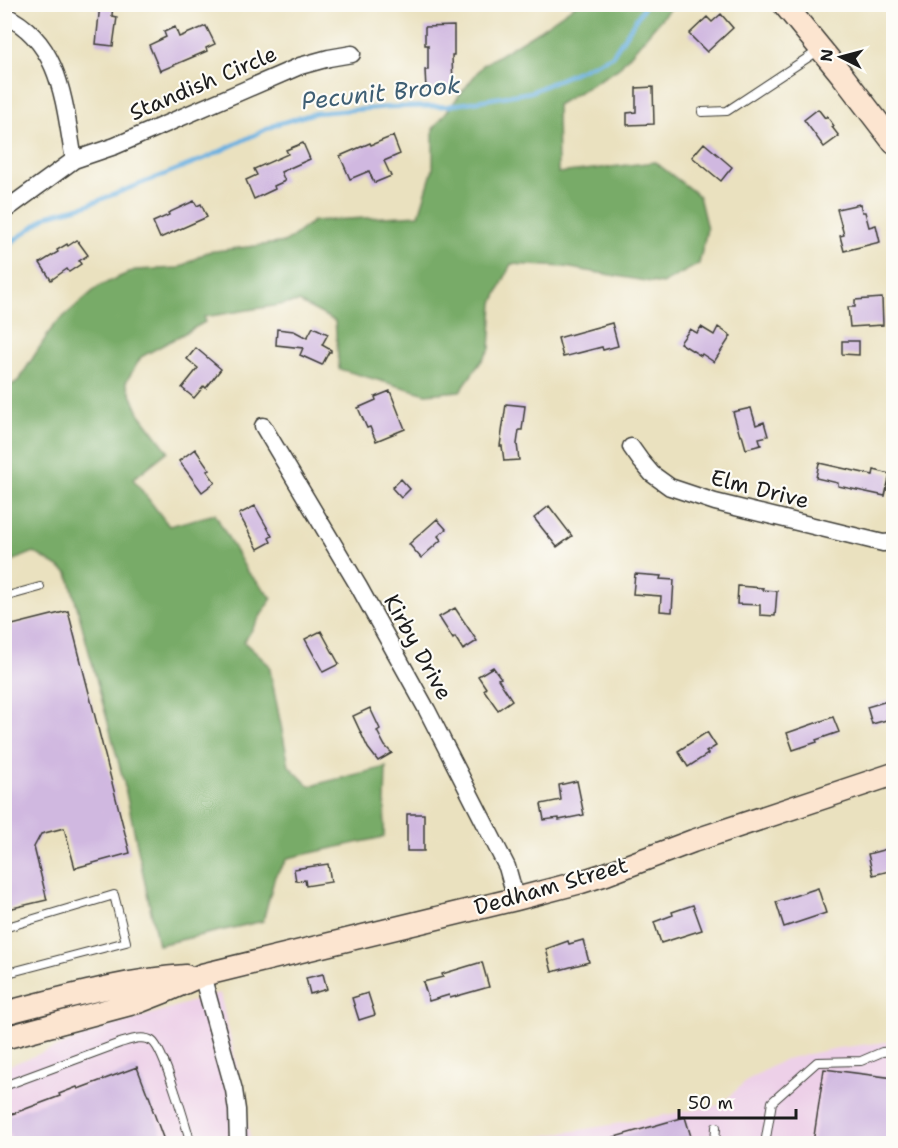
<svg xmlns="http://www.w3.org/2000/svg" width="898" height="1148" font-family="'Shantell Sans',sans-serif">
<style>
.built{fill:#edd0e8}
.forest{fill:#78ab67;stroke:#4a6442;stroke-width:1.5}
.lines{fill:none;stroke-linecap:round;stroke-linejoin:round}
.stream{stroke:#6ab0e0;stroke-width:4.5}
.building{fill:#d0b8e0}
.lane-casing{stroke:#3b3a34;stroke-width:10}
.street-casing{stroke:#3b3a34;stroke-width:19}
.secondary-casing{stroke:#3b3a34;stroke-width:25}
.lane{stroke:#fff;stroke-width:8}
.street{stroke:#fff;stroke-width:16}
.secondary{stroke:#fce5d0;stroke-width:22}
.labels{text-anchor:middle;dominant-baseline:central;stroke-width:4.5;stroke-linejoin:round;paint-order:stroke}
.street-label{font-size:22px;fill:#1c1c1c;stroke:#fdfcf7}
.water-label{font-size:24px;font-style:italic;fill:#3f5f74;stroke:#fdfcf7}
</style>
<rect width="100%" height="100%" fill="#fdfcf7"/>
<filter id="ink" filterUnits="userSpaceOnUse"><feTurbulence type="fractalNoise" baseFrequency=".0167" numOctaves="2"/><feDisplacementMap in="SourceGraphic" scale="12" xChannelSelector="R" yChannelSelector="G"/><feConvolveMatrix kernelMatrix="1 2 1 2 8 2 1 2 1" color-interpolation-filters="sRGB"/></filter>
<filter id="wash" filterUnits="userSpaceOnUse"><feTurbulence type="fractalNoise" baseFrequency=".008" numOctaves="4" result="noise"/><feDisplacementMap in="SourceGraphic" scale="24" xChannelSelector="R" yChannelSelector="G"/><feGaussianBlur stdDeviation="1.35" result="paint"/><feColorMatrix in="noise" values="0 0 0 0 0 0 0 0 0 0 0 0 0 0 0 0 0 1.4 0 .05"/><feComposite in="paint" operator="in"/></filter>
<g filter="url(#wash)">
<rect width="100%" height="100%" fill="#eae1bf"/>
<!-- built -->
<path class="built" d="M220 993 238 1071 251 1143 5 1144V1067L106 1028Z
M893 1041V1143L494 1144 604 1126 720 1105 747 1080 785 1059 837 1048Z"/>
<!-- forest -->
<path class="forest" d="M577 4 673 5 618 69 557 105 558 173 655 162 699 196 707 229 699 264 662 284 565 267 511 264 493 303 490 349 460 391 426 394 339 369 335 321 299 302 204 317 205 322 141 357 126 382 139 413 168 451 133 479 169 526 215 514 247 571 272 598 244 642 269 665 289 766 309 786 386 767 384 837 288 858 275 876 263 921 158 945 124 783 68 573 34 552 5 564V389L18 381 54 325 99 286 135 270 179 268 207 252 286 242 313 221 419 215 433 169V129L483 65 538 31Z"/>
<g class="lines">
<!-- stream -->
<path class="stream" d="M4 248 49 215 87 205 206 158 277 124 315 113 389 107 448 106 531 92 612 56 646 4"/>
</g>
<g id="blocks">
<!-- building -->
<path class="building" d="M100 4H113L112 16 117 17 113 46 96 44Z
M721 14 733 28 707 52 689 34 707 17 712 22Z
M206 26 215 44 206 48 207 51 160 71 149 45 166 37 164 32 175 27 179 37Z
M454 26V55H452L453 88 426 89 425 70H428V45H425V27Z
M653 87 654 124 627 125V113L636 112V88Z
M818 109 825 118 827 116 834 126 832 127 839 136 824 147 804 120Z
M393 136 400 154 384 161 391 176 374 183 369 171 350 179 340 156 370 143 371 145Z
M303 143 310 159 281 172 285 181 274 186 275 189 254 199 246 180 257 175 254 169 288 154 286 150Z
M704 143 732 167 721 181 692 157Z
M194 201 197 206 201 204 207 217 160 238 153 222 169 215 168 213Z
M860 204 862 212H865L869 227 876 225 880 242 844 251 840 236 844 235 837 209Z
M77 240 88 255 79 261 81 264 69 272 67 269 51 280 40 263 58 252 57 250 67 244 68 246Z
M882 298 883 325 850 327 848 307H855V300Z
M612 323 618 346 603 350 602 347 563 357 558 338Z
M313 327 328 334 322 345 331 350V352H329L322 365 300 355 303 348 276 345 277 329 294 331 307 338Z
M701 327 714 335 718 327 731 336 714 362 702 354 701 356 680 343 690 329 697 333Z
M842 341H859V355L842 354Z
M196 348 221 369 206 388 204 386 194 398 182 388 198 368 187 359Z
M390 391 405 429 376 441 370 427 367 428 358 408 376 400 375 397Z
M506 404 525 406 522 430H519L517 444 519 460 504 461 502 446H500Z
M751 408 756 425 764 422 768 436 759 438 761 445 746 449 742 435 740 436 733 412Z
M195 449 210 470 207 471 215 482 202 492 179 461Z
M819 463 873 475 874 470 890 474 885 496 838 486V483L816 478Z
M401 479 410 489 401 498 392 488Z
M255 506 272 536 269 538 271 542 258 549 239 514Z
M549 506 572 536 557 547 534 518Z
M437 519 446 529 438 536 441 540 421 558 409 544Z
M635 574 661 576 660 579 674 580 672 612 660 611 661 596 633 594Z
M738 586 763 588 762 590 777 591 775 616 760 615V605L737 604Z
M455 608 477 641 463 650 455 637 453 639 439 617Z
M68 611 130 853 75 868 64 828 41 834 34 847 47 900 4 910V627Z
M321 631 339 664 323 672 305 639Z
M493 667 501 678 498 679 512 700 498 710 484 690 486 688 478 676Z
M894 699V718L872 724 867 707Z
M370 708 380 729 377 731 385 746 392 753 378 761 368 748 353 716Z
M833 717 839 732 816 740 817 742 793 750 787 733Z
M707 732 716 746 706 752 708 754 688 767 678 751Z
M577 781 584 815 559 820V818L544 820 541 804 561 800 559 785Z
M407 814H424V851H407Z
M894 847V870L873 875 868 854Z
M328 864 331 882 306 886 305 880 296 881 294 869Z
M818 888 826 913 784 927 776 902Z
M693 905 702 930 661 943 654 922 673 915 672 912Z
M583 940 589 962 552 972 546 949 568 941 569 944Z
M482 962 489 987 450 998 449 995 429 1001 423 982 443 977 442 974Z
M323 974 327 989 310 994 306 978Z
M368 993 375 1015 359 1020 352 998Z
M137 1067 148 1096H149L153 1107 152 1108 165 1143H13L4 1117 60 1096 59 1094 77 1087 78 1089Z
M824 1069 894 1078V1143H813Z
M685 1117 693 1143H604V1140Z"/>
</g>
</g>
<g filter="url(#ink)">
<use href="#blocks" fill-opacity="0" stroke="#3b3a34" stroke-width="1.5"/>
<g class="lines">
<defs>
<path id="lane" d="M702 112 727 111 821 49
M4 597 40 587
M4 928 114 895 126 942 4 974
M4 1086 120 1043C130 1040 143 1035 152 1041 164 1049 186 1126 191 1144
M715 1144 716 1127
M765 1144 772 1102 817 1062 861 1061 882 1052 894 1051"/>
<path id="street" d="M4 15C62 42 64 105 74 160
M4 211 74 160 115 146 300 66 329 58 352 54
M263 426 359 587 427 710 507 867 516 899
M631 447 641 461 652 474 670 487 715 502 883 543 894 542
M202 975 234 1090 237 1110 238 1144"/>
<path id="secondary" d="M784 4 842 75 894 143
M4 1013C64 998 124 980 186 976
M4 1038 138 1002 166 991 202 975 516 899 581 882 606 874 693 841 894 774"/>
</defs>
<!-- lane casing -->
<use href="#lane" class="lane-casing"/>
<!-- street casing -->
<use href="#street" class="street-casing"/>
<!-- secondary casing -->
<use href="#secondary" class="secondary-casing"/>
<!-- lane -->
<use href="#lane" class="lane"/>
<!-- street -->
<use href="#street" class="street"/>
<!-- secondary -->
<use href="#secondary" class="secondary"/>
</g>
</g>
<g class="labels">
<!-- street labels -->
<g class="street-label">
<text transform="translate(203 83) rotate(-23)">Standish Circle</text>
<text transform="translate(760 489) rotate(14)">Elm Drive</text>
<text transform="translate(418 647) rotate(61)">Kirby Drive</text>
<text transform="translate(551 886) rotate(-16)">Dedham Street</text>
</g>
<!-- water labels -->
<g class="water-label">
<text transform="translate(381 93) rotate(-6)">Pecunit Brook</text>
</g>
</g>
<!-- margin -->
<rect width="898" height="1148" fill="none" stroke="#fdfcf7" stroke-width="24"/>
<!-- north arrow -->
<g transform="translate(841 57) rotate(276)" stroke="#fdfcf7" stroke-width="4.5" paint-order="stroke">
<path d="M0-4.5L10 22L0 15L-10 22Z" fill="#1c1c1c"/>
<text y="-9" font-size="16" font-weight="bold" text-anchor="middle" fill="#1c1c1c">N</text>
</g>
<!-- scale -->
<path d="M679 1109v9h117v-9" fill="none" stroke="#1c1c1c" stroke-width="3"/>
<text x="688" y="1109" font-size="18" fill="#1c1c1c" stroke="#fdfcf7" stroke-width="4.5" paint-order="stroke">50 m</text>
</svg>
